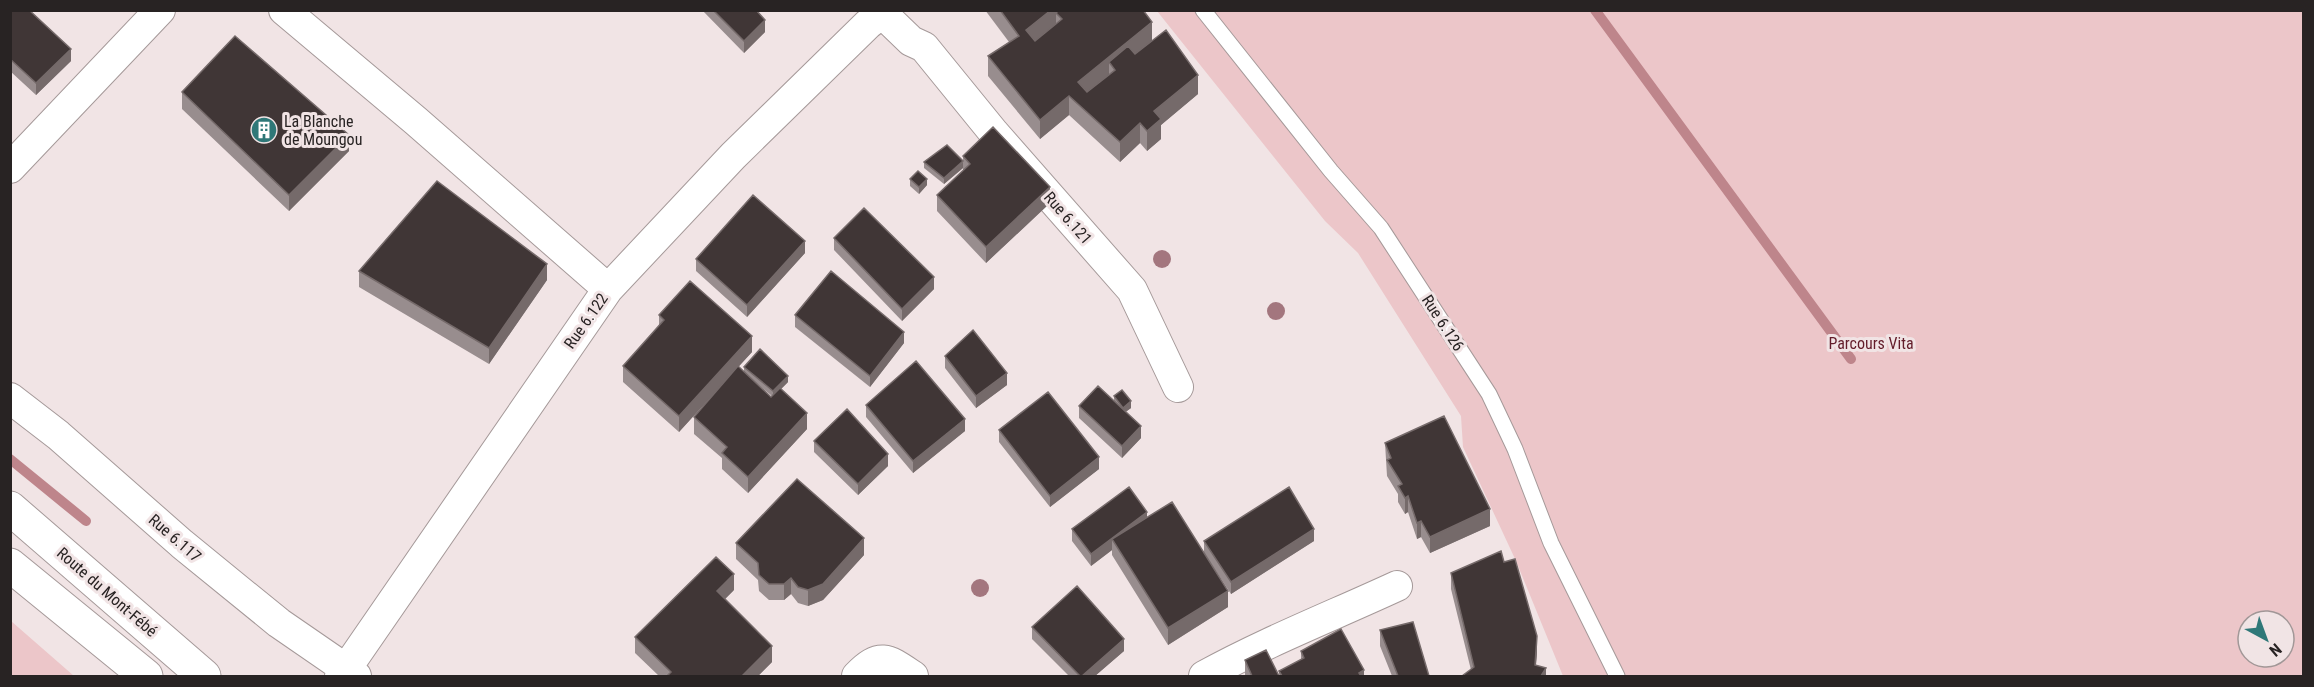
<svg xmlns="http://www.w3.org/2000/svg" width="2314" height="687" font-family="'Roboto Condensed',sans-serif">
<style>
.green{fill:#ecc6c9;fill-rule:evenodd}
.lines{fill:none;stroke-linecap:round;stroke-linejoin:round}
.stream{stroke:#be858b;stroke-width:10}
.service-casing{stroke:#a59999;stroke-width:17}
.minor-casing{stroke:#a59999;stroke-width:32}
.tertiary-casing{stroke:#a59999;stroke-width:35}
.service{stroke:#fff;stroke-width:15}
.minor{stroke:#fff;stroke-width:30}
.tertiary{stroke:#fff;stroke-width:33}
.tree{fill:#a3767e}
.wall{fill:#988d8e;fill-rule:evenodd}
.shaded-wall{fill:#756a6a}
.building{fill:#403636;stroke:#756a6a;stroke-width:1.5}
.labels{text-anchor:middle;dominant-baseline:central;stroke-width:6;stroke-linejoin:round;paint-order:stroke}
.poi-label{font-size:16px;fill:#282323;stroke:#f1e4e5;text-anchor:start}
.street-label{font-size:16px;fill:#282323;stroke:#f1e4e5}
.park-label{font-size:16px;fill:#631c2a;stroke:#f1e4e5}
</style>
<rect width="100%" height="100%" fill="#f1e4e5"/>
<!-- green -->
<path class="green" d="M1157 11H2303V676H1563L1516 561 1463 447 1461 416 1358 253 1325 221ZM2248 621H2284V657H2248Z
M10 621H11L74 676H11Z"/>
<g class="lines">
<!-- stream -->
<path class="stream" d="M1595 10 1851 359
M10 459 86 521"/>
<defs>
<path id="service" d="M1203 10 1331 171 1381 228 1489 394 1515 449 1551 543 1617 676"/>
<path id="minor" d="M284 10 416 121 608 289
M883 14 911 41 924 47 994 133 1132 290 1178 387
M10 168 160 10
M10 398 58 435 182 544 279 623 356 676
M340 676 346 669 608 289 733 156 868 24 886 10
M857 676C880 652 888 659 913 676
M1204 676C1266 642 1332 616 1397 586"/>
<path id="tertiary" d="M10 508 204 676
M10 565 146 676"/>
</defs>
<!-- service casing -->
<use href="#service" class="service-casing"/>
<!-- minor casing -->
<use href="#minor" class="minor-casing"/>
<!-- tertiary casing -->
<use href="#tertiary" class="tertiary-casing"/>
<!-- service -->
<use href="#service" class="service"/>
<!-- minor -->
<use href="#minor" class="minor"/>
<!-- tertiary -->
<use href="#tertiary" class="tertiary"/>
</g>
<!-- trees -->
<g class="tree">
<circle cx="1162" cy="259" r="9"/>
<circle cx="1276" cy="311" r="9"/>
<circle cx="980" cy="588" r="9"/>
</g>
<!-- wall -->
<path class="wall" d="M10 10 71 61 36 95 10 71Z
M702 10H756L765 32 744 53Z
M985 10H1143L1152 41 1198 94 1161 125V139L1147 151 1140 143 1120 162 1069 115 1040 139 988 76V56L1009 42Z
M182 92 349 151 289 211 182 109Z
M963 156 1050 203 986 263 937 211V195L963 171V168L944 184 924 168V162L963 160Z
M910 179 927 185 919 194 910 186Z
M834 238 934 289 902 321 834 250Z
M805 253 747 317 696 271V259Z
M359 271 547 280 489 364 359 287Z
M659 315 752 352 738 367 744 372V367L788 382 781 389 807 429 748 493 722 469V458L694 434V417L726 380 679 432 623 382V366L659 326ZM749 377 772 396 771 397Z
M795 315 904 343 870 387 795 327Z
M945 356 1007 385 976 408 945 368Z
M1114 396 1131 408 1125 412 1141 438 1122 458 1079 418V406L1114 401Z
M866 405 965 431 913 473 866 417Z
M999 430 1099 469 1050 507 999 442Z
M814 441 888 466 858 495 814 452Z
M1385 443 1490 526 1430 553 1421 537 1417 539 1408 512 1405 514 1398 502V494L1387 476Z
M1147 517 1228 607 1168 645 1112 555V550L1091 566 1072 541V529Z
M1204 541H1314L1231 594 1204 553Z
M736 543 864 555 823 600 808 606 798 603 791 594 784 600H769L759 591 758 580 736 559Z
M1504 562 1537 652 1536 665 1546 676 1471 670 1451 589V573Z
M734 590 725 599 772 662 758 676H659L635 653V637Z
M1032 627 1124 651 1095 676H1069L1032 639Z
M1380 630 1429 676H1392L1380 646Z
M1301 651 1364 676H1245V660L1279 676V671L1301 660Z"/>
<!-- shaded-wall -->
<path class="shaded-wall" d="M1051 10H1075L1056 13V25L1026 49V30Z
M765 20V32L744 53V41Z
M1152 22V41L1115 70 1109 62V76L1078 101V82Z
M71 49V61L36 95V83Z
M1198 75V94L1161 125V139L1147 151V131L1154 111Z
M1069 96V115L1040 139V120Z
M1140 123V143L1120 162V142Z
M349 135V151L289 211V195Z
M963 162V168L944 184V178Z
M927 179V185L919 194V187Z
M1050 187V203L986 263V247Z
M805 241V253L747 317V305Z
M547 264V280L489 364V348Z
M934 277V289L902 321V309Z
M904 332V343L870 387V376Z
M752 336V352L679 432V416Z
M1007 373V385L976 408V396Z
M788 376V382L773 397V391Z
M1131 401V408L1123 414V408Z
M807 413V429L748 493V477Z
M965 419V431L913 473V461Z
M1141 426V438L1122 458V446Z
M888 454V466L858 495V484Z
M1099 457V469L1050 507V496Z
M1408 496V512L1405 514V498Z
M1490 509V526L1430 553V537Z
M1147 512V524L1112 539V550L1091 566V554Z
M1421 521V537L1417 539V523Z
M1314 529V541L1231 594V582Z
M864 538V555L823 600 808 606V590Z
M734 574V590L717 607V591Z
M791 578V594L784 600V584Z
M1228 591V607L1168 645V628Z
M1537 636V652L1535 676V665Z
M1124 639V651L1095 676H1082Z
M772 646V662L758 676H742Z
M1546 668V676H1541Z
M1364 670V676H1359V673Z"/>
<!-- building -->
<path class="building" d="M10 10H29L71 49 36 83 10 59Z
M713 10H756L765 20 744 41Z
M1000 10H1051L1026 30 1035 41 1062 19 1056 13 1059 10H1143L1152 22 1078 82 1087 92 1115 70 1109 62 1128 46 1135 54 1166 30 1198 75 1154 111 1161 119 1147 131 1140 123 1120 142 1069 96 1040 120 988 56 1019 36Z
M235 36 349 135 289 195 182 92Z
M993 127 1050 187 986 247 937 195 970 164 963 156Z
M947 145 963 161 944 178 924 162Z
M918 171 927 179 919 187 910 179Z
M437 181 547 264 489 348 359 271Z
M753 195 805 241 747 305 696 259Z
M864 208 934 277 902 309 834 238Z
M831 271 904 332 870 376 795 315Z
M690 281 752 336 679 416 623 366 664 320 659 315Z
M973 330 1007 373 976 396 945 356Z
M760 349 788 376 773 391 744 367Z
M916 361 965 419 913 461 866 405Z
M738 366 771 397 780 388 807 413 748 477 722 453 727 447 694 417Z
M1098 386 1141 426 1122 446 1079 406Z
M1122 390 1131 401 1123 408 1114 396Z
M1048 392 1099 457 1050 496 999 430Z
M847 409 888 454 858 484 814 441Z
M1444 416 1490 509 1430 537 1421 521 1417 523 1408 496 1405 498 1398 486 1402 484 1387 460 1391 458 1385 443Z
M797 479 864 538 823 584 808 590 798 587 791 578 784 584H769L759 575 758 563 736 543Z
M1129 487 1147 512 1091 554 1072 529Z
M1289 487 1314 529 1231 582 1204 541Z
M1172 502 1228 591 1168 628 1112 539Z
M1501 551 1504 562 1515 559 1537 636 1535 665 1546 668 1541 676H1462L1474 667 1451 573Z
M716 557 734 574 717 591 772 646 742 676H667L671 672 635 637Z
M1077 586 1124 639 1082 676H1080L1032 627Z
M1413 622 1429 676H1398L1380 630Z
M1341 629 1364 670 1359 673 1361 676H1282L1279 671 1304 658 1301 651Z
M1266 650 1279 676H1252L1245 660Z"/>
<!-- icons -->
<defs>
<symbol id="building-disc" viewBox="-11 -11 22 22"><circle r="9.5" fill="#2f7878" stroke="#f1e4e5"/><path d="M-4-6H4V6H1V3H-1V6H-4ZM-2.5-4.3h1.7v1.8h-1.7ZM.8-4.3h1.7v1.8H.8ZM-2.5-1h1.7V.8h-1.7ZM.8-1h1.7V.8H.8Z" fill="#fff"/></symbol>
</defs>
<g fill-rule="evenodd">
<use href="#building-disc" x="249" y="115" width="30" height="30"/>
</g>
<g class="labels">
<!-- poi labels -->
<g class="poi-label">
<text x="284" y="121">La Blanche<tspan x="284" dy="18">de Moungou</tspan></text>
</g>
<!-- street labels -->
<g class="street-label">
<text transform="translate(1068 218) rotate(49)">Rue 6.121</text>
<text transform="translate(586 321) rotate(-55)">Rue 6.122</text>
<text transform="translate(1443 323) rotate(57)">Rue 6.126</text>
<text transform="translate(175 538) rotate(41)">Rue 6.117</text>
<text transform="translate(107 592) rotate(41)">Route du Mont-Fébé</text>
</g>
<!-- park labels -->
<g class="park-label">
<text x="1871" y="343">Parcours Vita</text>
</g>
</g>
<!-- border -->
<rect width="2314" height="687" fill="none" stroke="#282323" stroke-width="24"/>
<!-- north arrow -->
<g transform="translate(2266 639) rotate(139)"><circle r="28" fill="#f1e4e5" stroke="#a19797" stroke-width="1.5"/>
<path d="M0-4.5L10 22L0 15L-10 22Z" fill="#2f7878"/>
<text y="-9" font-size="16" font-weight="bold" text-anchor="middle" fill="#282323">N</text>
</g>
</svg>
